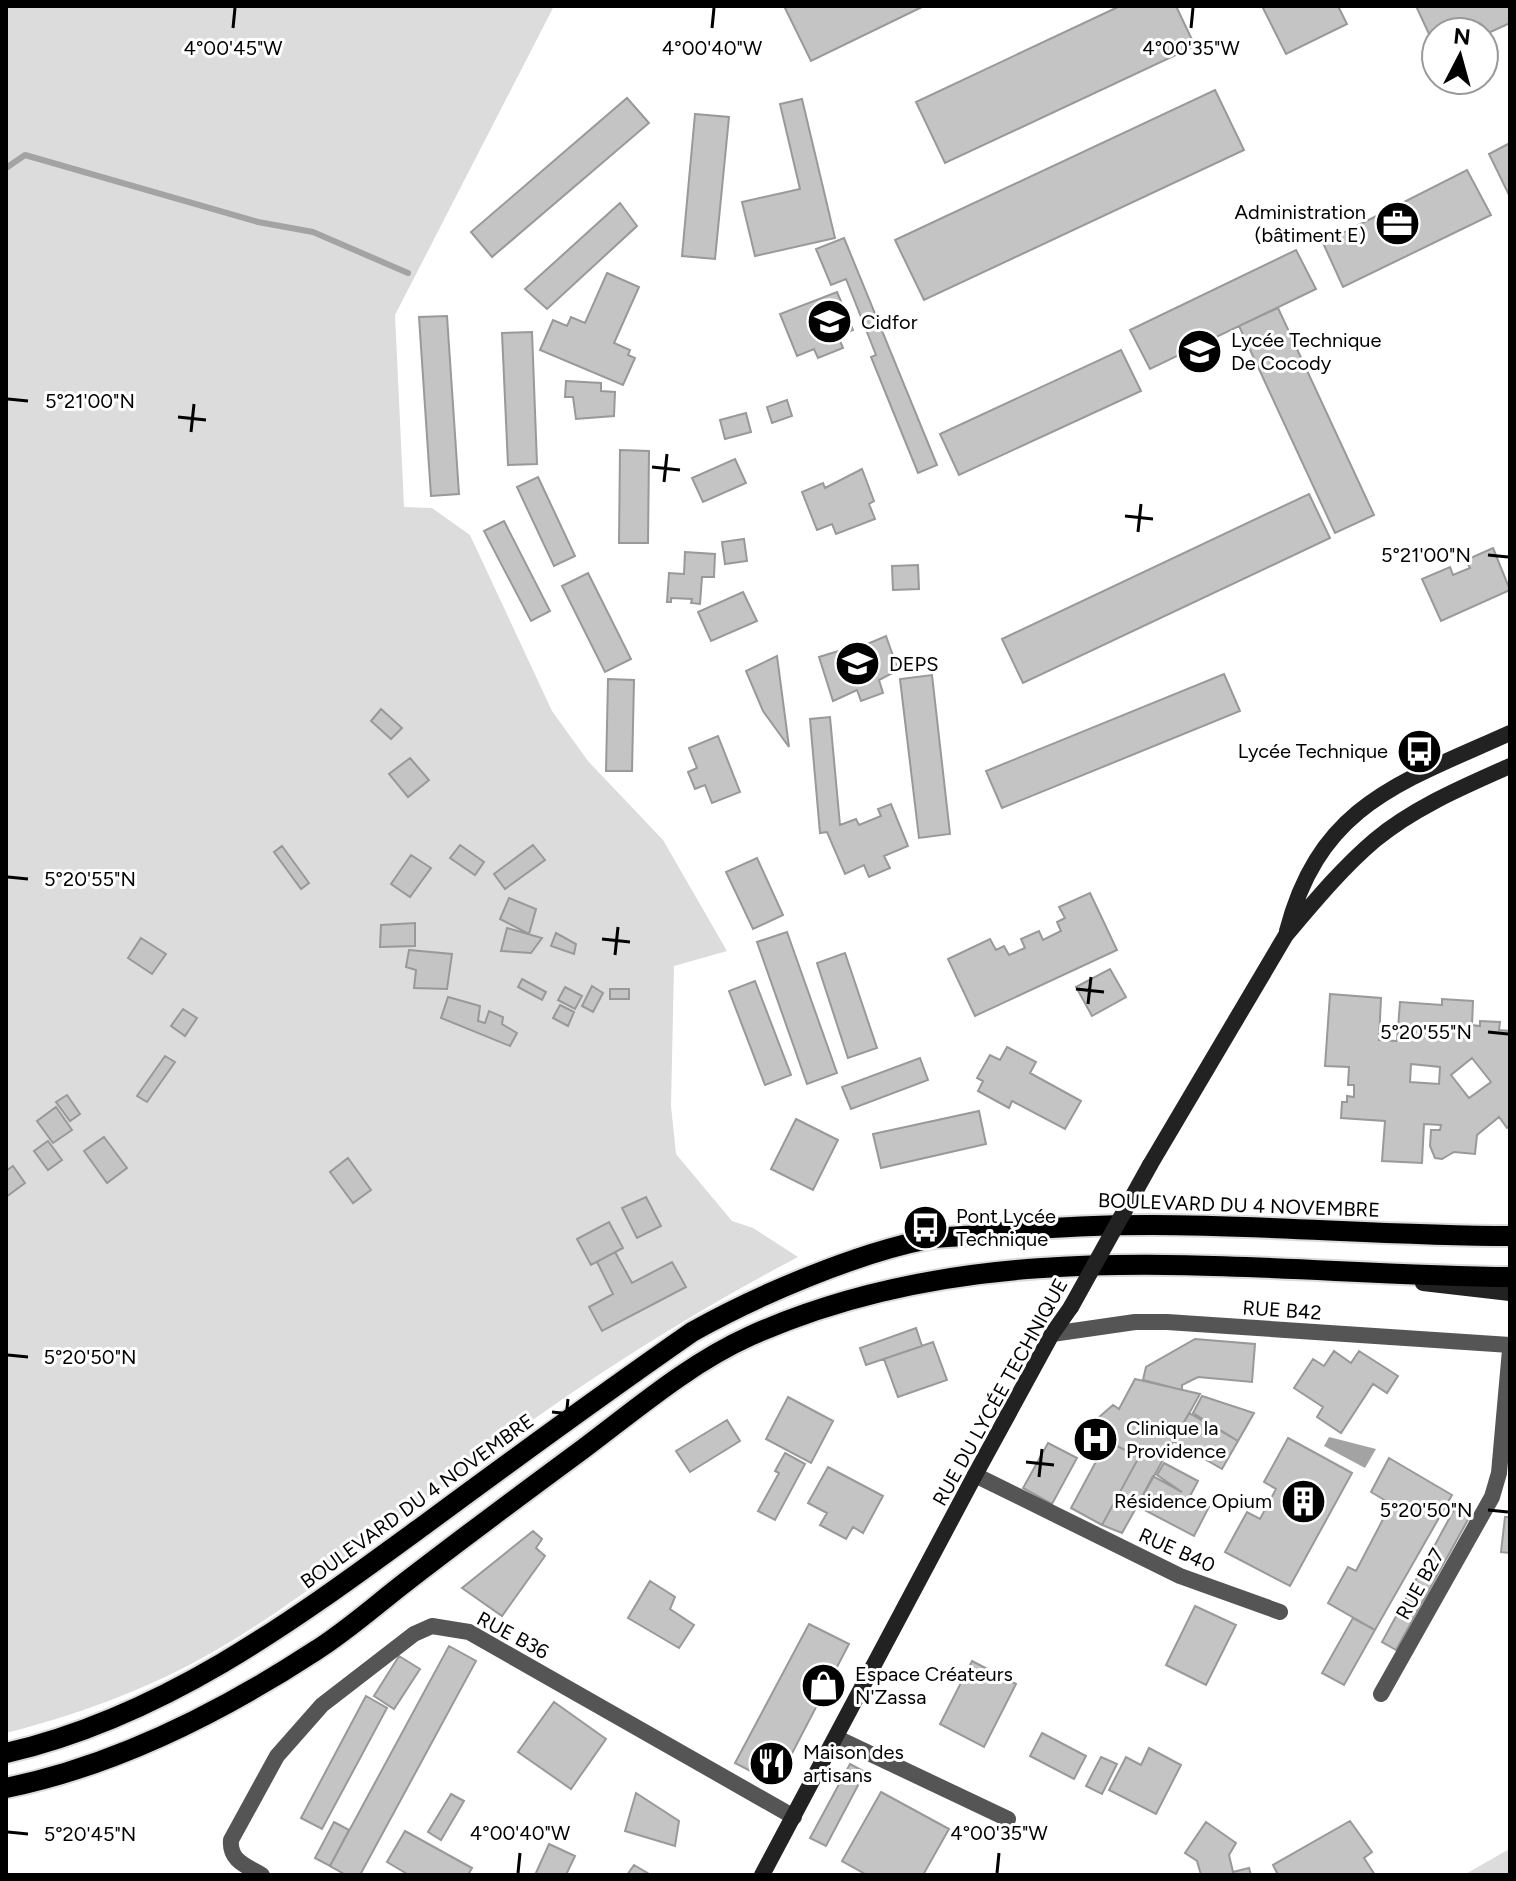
<svg xmlns="http://www.w3.org/2000/svg" width="1516" height="1881" font-family="Figtree,sans-serif">
<style>
.green{fill:#dcdcdc}
.water{fill:#a3a3a3}
.lines{fill:none;stroke-linecap:round;stroke-linejoin:round}
.stream{stroke:#a3a3a3;stroke-width:6}
.building{fill:#c4c4c4;stroke:#999;stroke-width:2;fill-rule:evenodd}
.primary-casing{stroke:#dbdbdb;stroke-width:24}
.street{stroke:#555;stroke-width:16}
.secondary{stroke:#222;stroke-width:16}
.primary{stroke:#000;stroke-width:20}
.secondary-bridge{stroke:#222;stroke-width:16}
.ticks{fill:none;stroke:#000;stroke-width:3}
.labels{text-anchor:middle;dominant-baseline:central;stroke-width:6;stroke-linejoin:round;paint-order:stroke}
.poi-label{font-size:20px;fill:#000;stroke:#fff;text-anchor:start}
.street-label{font-size:20px;fill:#000;stroke:#fff}
.ticks-label{font-size:20px;text-anchor:middle;fill:#000;stroke:#fff;stroke-width:6;stroke-linejoin:round;paint-order:stroke}
</style>
<rect width="100%" height="100%" fill="#fff"/>
<!-- green -->
<path class="green" d="M6 6H554L395 315 404 507 432 508 470 535 552 711 588 761 663 840 727 951 674 966 671 1106 676 1154 732 1221 753 1228 798 1257C693 1312 595 1374 499 1444 402 1515 310 1598 204 1657 143 1691 73 1716 6 1733Z
M1510 1849V1875H1464L1504 1852Z"/>
<!-- water -->
<path class="water" d="M1329 1437 1376 1449 1365 1468 1324 1446Z"/>
<g class="lines">
<!-- stream -->
<path class="stream" d="M6 168 25 155 258 222 313 232 408 273"/>
</g>
<!-- building -->
<path class="building" d="M784 6H924L811 61Z
M1120 6H1176L1195 46 945 163 916 102Z
M1262 6H1338L1347 24 1286 54Z
M1416 6H1510V23L1484 35V32H1436V49Z
M1215 90 1244 150 924 300 895 240Z
M627 98 649 123 492 257 471 232Z
M802 99 835 238 755 256 742 202 800 189 780 104Z
M695 114 729 117 715 259 682 256Z
M1510 143V197L1489 154Z
M1467 170 1491 215 1343 287 1323 243Z
M620 203 637 226 547 309 525 289Z
M844 238 937 465 918 473 871 357 876 355 846 279 831 285 816 249Z
M1296 250 1316 289 1150 369 1130 330Z
M607 273 639 287 614 343 630 350 628 355 635 358 623 385 540 350 553 320 567 326 571 317 585 323Z
M837 292 853 330 838 336 843 348 818 358 814 349 797 356 780 314Z
M1278 308 1374 515 1335 533 1239 326Z
M447 316 459 494 431 496 419 317Z
M532 332 537 464 508 465 502 333Z
M1121 350 1141 391 959 475 940 434Z
M566 381 601 383V391L615 392 614 416 576 419 573 397H565Z
M787 400 792 416 772 423 767 407Z
M746 413 751 432 725 439 720 420Z
M620 450 649 451 648 543H619Z
M735 459 746 483 703 502 692 478Z
M862 469 874 501 869 504 875 519 836 534 832 524 817 530 802 492 823 483 825 488Z
M538 477 575 556 554 566 517 487Z
M1309 494 1330 538 1023 683 1002 639Z
M504 521 550 611 531 621 484 531Z
M744 539 747 561 725 564 722 542Z
M1493 548 1510 590 1441 621 1422 579 1450 567 1453 575 1470 568 1466 560Z
M685 552 715 554 714 577H702L700 604 691 603 692 599 671 598V602H667L669 573 684 574Z
M918 565 919 589 893 590 892 566Z
M588 573 631 659 605 672 562 586Z
M743 592 757 621 711 641 698 612Z
M886 636 898 670 879 680 883 693 861 701 857 690 833 701 819 657 845 649 846 653Z
M777 656 789 747 763 711 746 671Z
M1224 674 1240 711 1002 808 986 771Z
M932 675 950 834 919 838 900 679Z
M608 679 634 680 632 771H606Z
M381 709 402 728 391 739 371 721Z
M830 717 840 825 856 819 859 825 881 816 878 809 891 804 908 846 884 856 890 868 869 877 864 865 845 874 827 832 820 833 810 719Z
M718 736 740 792 712 803 705 785 695 789 688 772 697 768 689 748Z
M410 758 429 780 408 797 389 774Z
M460 845 484 862 475 875 450 858Z
M533 845 545 860 505 889 494 874Z
M282 846 309 883 301 889 274 852Z
M411 855 431 868 410 897 391 884Z
M757 858 783 915 753 929 726 872Z
M1090 893 1117 950 975 1016 948 959 990 939 996 950 1004 946 1009 955 1025 948 1021 939 1039 931 1043 940 1061 931 1057 922 1065 918 1059 907Z
M509 898 536 909 529 934 500 919Z
M415 923V946L380 947 381 925Z
M507 928 542 938 531 953 501 951Z
M787 932 837 1073 807 1084 757 942Z
M556 933 576 944 574 954 551 946Z
M141 938 166 954 152 974 128 958Z
M409 950 452 954 447 989 414 988 416 970 406 967Z
M845 953 877 1048 848 1058 817 963Z
M1110 969 1126 997 1092 1016 1076 987Z
M522 979 546 992 542 1000 518 987Z
M755 981 791 1075 765 1085 729 991Z
M592 986 603 993 593 1012 582 1006Z
M565 987 582 996 575 1009 558 1000Z
M610 989H629V999H610Z
M1330 994 1381 998 1379 1040 1397 1041 1400 1002 1442 1005V999L1473 1001 1472 1025 1480 1026V1021L1500 1022 1499 1030 1510 1031V1126L1507 1128 1499 1117 1477 1135 1475 1154 1454 1152 1442 1159 1435 1158 1430 1146 1431 1130H1440L1441 1125 1424 1124 1422 1163 1382 1161 1385 1121 1341 1118 1342 1102H1347V1096L1354 1097V1085H1348L1349 1067 1325 1066ZM1472 1058 1491 1082 1469 1098 1451 1075ZM1411 1064 1440 1067 1439 1084 1410 1082Z
M448 997 480 1006 478 1021 485 1023 489 1011 503 1017 502 1024 517 1033 510 1046 441 1018Z
M560 1005 574 1012 568 1026 553 1018Z
M183 1009 197 1018 185 1036 171 1026Z
M1007 1047 1036 1062 1030 1073 1081 1101 1065 1129 1012 1101 1009 1108 978 1091 983 1081 977 1078 990 1055 1000 1060Z
M165 1056 175 1062 147 1102 137 1096Z
M920 1058 928 1080 851 1109 842 1087Z
M67 1095 80 1114 70 1121 56 1102Z
M56 1107 72 1130 53 1143 37 1121Z
M979 1111 986 1144 881 1168 873 1134Z
M796 1119 838 1140 813 1190 771 1169Z
M104 1137 127 1168 107 1183 84 1151Z
M48 1141 62 1160 48 1170 34 1151Z
M348 1158 371 1190 353 1203 330 1172Z
M13 1166 25 1183 6 1197V1171Z
M646 1197 661 1226 637 1238 622 1208Z
M609 1222 623 1248 591 1265 577 1239Z
M615 1252 632 1283 672 1262 686 1287 602 1331 589 1307 613 1294 597 1262Z
M916 1328 922 1346 866 1365 860 1348Z
M1195 1339 1255 1344 1252 1382 1198 1377 1182 1385V1390L1143 1380 1146 1367Z
M933 1342 947 1380 898 1397 884 1359Z
M1334 1351 1351 1363 1359 1351 1398 1376 1387 1393 1373 1384 1341 1433 1317 1417 1323 1407 1294 1388 1313 1359 1324 1366Z
M1135 1379 1200 1394 1122 1533 1102 1525 1139 1457 1107 1441 1098 1418 1113 1405 1119 1409Z
M1202 1396 1254 1413 1238 1441 1193 1413Z
M788 1397 833 1421 811 1463 766 1439Z
M1189 1413 1238 1441 1222 1469 1173 1441Z
M727 1420 740 1441 690 1472 676 1451Z
M1288 1438 1352 1473 1290 1586 1225 1552 1247 1512 1260 1519 1276 1489 1264 1482Z
M1107 1441 1139 1457 1102 1525 1071 1508Z
M1048 1443 1077 1458 1052 1504 1023 1488Z
M785 1453 805 1464 775 1520 758 1511 779 1473 775 1471Z
M1389 1458 1452 1495 1375 1630 1328 1603 1348 1567 1356 1571 1391 1504 1371 1492Z
M1164 1463 1198 1481 1190 1496 1209 1507 1194 1536 1137 1506 1153 1476 1182 1492 1157 1475Z
M828 1467 883 1496 863 1533 853 1527 846 1539 820 1525 827 1513 808 1503Z
M1455 1508 1470 1516 1396 1650 1382 1642Z
M1505 1517H1510V1553L1501 1552Z
M533 1531 542 1539 536 1548 545 1556 502 1616 462 1588Z
M650 1581 675 1597 670 1609 694 1625 679 1648 628 1618Z
M1195 1606 1236 1625 1206 1685 1166 1665Z
M1353 1618 1375 1630 1344 1685 1322 1673Z
M809 1624 849 1644 776 1784 735 1763Z
M449 1646 476 1661 360 1875H346L330 1866Z
M399 1656 420 1669 394 1709 374 1696Z
M972 1661 1016 1684 984 1747 940 1724Z
M366 1696 387 1708 322 1829 301 1818Z
M554 1702 606 1739 571 1789 518 1752Z
M1042 1733 1086 1756 1074 1779 1030 1756Z
M1149 1748 1181 1765 1156 1814 1109 1790 1126 1757 1141 1765Z
M1101 1757 1117 1764 1102 1794 1086 1786Z
M850 1764 865 1772 826 1846 810 1838Z
M881 1792 949 1829 923 1875H867L842 1861Z
M636 1793 679 1821 675 1846 625 1831Z
M451 1794 464 1801 441 1840 428 1832Z
M1350 1821 1372 1852 1364 1858 1375 1875H1278L1273 1865Z
M334 1822 349 1830 330 1866 315 1858Z
M1206 1822 1236 1843 1229 1855 1233 1872 1249 1868 1251 1875H1201L1197 1861 1185 1853Z
M405 1831 472 1868 468 1875H409L387 1862Z
M549 1844 575 1856 566 1875H535Z
M634 1865 651 1875H627Z"/>
<g class="lines">
<defs>
<path id="primary" d="M6 1753C166 1716 297 1618 427 1523 515 1458 603 1394 692 1332 756 1296 856 1253 929 1239 944 1236 961 1237 977 1235 1154 1212 1332 1236 1510 1236
M6 1788C114 1766 223 1711 315 1651 347 1631 377 1604 407 1581 464 1537 522 1494 579 1452 634 1411 688 1364 750 1336 992 1227 1254 1275 1510 1277"/>
</defs>
<!-- primary casing -->
<use href="#primary" class="primary-casing"/>
<!-- street -->
<path class="street" d="M1052 1334 1135 1322H1167L1510 1345
M975 1475 1180 1576 1280 1612
M1381 1694 1492 1497 1499 1473 1510 1350
M837 1738 1008 1819
M262 1875C247 1866 229 1861 231 1840L277 1756 322 1705 414 1634 432 1626 469 1632 794 1817"/>
<!-- secondary -->
<path class="secondary" d="M1287 931C1320 804 1402 782 1510 733
M1150 1165 1286 935C1314 902 1342 868 1375 840 1415 807 1463 787 1510 766
M1423 1283 1510 1293
M762 1875 975 1475 1052 1334 1071 1307"/>
<!-- primary -->
<use href="#primary" class="primary"/>
<!-- secondary-bridge -->
<path class="secondary-bridge" d="M1071 1307 1150 1165"/>
</g>
<!-- ticks -->
<path class="ticks" d="M233 28 235 8M712 28 714 8M1191 28 1193 8M8 399 28 401M178 417 206 420M191 432 194 404M652 467 680 470M664 482 667 454M1125 516 1153 519M1138 532 1141 504M1488 555 1508 557M8 877 28 879M602 939 630 942M615 955 618 927M1076 989 1104 992M1088 1004 1091 977M1488 1032 1508 1034M8 1355 28 1357M552 1412 580 1415M565 1427 568 1399M1026 1462 1054 1465M1039 1477 1042 1449M1488 1510 1508 1512M8 1832 28 1834M518 1873 520 1853M997 1873 999 1853"/>
<!-- icons -->
<defs>
<symbol id="office-disc" viewBox="-11 -11 22 22"><circle r="9.5" fill="#000" stroke="#fff"/><path d="M-6-3h4V-5.5h4V-3h4V5H-6ZM-1-4.5V-3h2v-1.5ZM-6 0V1H6V0Z" fill="#fff"/></symbol>
<symbol id="school-disc" viewBox="-11 -11 22 22"><circle r="9.5" fill="#000" stroke="#fff"/><path d="M0-5L7-2L0 1L-7-2ZM-4 1L0 2.5L4 1V4Q0 6-4 4Z" fill="#fff"/></symbol>
<symbol id="university-disc" viewBox="-11 -11 22 22"><circle r="9.5" fill="#000" stroke="#fff"/><path d="M0-5L7-2L0 1L-7-2ZM-4 1L0 2.5L4 1V4Q0 6-4 4Z" fill="#fff"/></symbol>
<symbol id="bus-disc" viewBox="-11 -11 22 22"><circle r="9.5" fill="#000" stroke="#fff"/><path d="M-5-6H5V4H4V6H2V4H-2V6H-4V4H-5ZM-3.5-4V0h7V-4ZM-3.5 1.2v1.5H-2V1.2ZM2 1.2v1.5H3.5V1.2Z" fill="#fff"/></symbol>
<symbol id="hospital-disc" viewBox="-11 -11 22 22"><circle r="9.5" fill="#000" stroke="#fff"/><path d="M-5-5h3v3.5h4V-5h3V5h-3V1.5h-4V5h-3Z" fill="#fff"/></symbol>
<symbol id="building-disc" viewBox="-11 -11 22 22"><circle r="9.5" fill="#000" stroke="#fff"/><path d="M-4-6H4V6H1V3H-1V6H-4ZM-2.5-4.3h1.7v1.8h-1.7ZM.8-4.3h1.7v1.8H.8ZM-2.5-1h1.7V.8h-1.7ZM.8-1h1.7V.8H.8Z" fill="#fff"/></symbol>
<symbol id="shop-disc" viewBox="-11 -11 22 22"><circle r="9.5" fill="#000" stroke="#fff"/><path d="M-5-2.5h2.3a2.7 3.5 0 0 1 5.4 0H5L5.5 6h-11ZM-1.5-2.5h3a1.5 2.3 0 0 0-3 0Z" fill="#fff"/></symbol>
<symbol id="restaurant-disc" viewBox="-11 -11 22 22"><circle r="9.5" fill="#000" stroke="#fff"/><path d="M-5-6h1v4h1v-4h1v4h1v-4h1v5L-1.5 .5V6h-2V.5L-5-1ZM5-6V6H3V1.5H1.5Q1.5-4 5-6Z" fill="#fff"/></symbol>
</defs>
<g fill-rule="evenodd">
<use href="#office-disc" x="1372" y="198" width="51" height="51"/>
<use href="#school-disc" x="804" y="296" width="51" height="51"/>
<use href="#university-disc" x="1174" y="326" width="51" height="51"/>
<use href="#university-disc" x="832" y="638" width="51" height="51"/>
<use href="#bus-disc" x="1394" y="726" width="51" height="51"/>
<use href="#bus-disc" x="900" y="1202" width="51" height="51"/>
<use href="#hospital-disc" x="1070" y="1414" width="51" height="51"/>
<use href="#building-disc" x="1278" y="1476" width="51" height="51"/>
<use href="#shop-disc" x="798" y="1660" width="51" height="51"/>
<use href="#restaurant-disc" x="746" y="1738" width="51" height="51"/>
</g>
<g class="labels">
<!-- poi labels -->
<g class="poi-label">
<text x="1366" y="212" text-anchor="end">Administration<tspan x="1366" dy="23">(bâtiment E)</tspan></text>
<text x="861" y="322">Cidfor</text>
<text x="1231" y="340">Lycée Technique<tspan x="1231" dy="23">De Cocody</tspan></text>
<text x="889" y="664">DEPS</text>
<text x="1388" y="751" text-anchor="end">Lycée Technique</text>
<text x="956" y="1216">Pont Lycée<tspan x="956" dy="23">Technique</tspan></text>
<text x="1126" y="1428">Clinique la<tspan x="1126" dy="23">Providence</tspan></text>
<text x="1272" y="1501" text-anchor="end">Résidence Opium</text>
<text x="855" y="1674">Espace Créateurs<tspan x="855" dy="23">N'Zassa</tspan></text>
<text x="803" y="1752">Maison des<tspan x="803" dy="23">artisans</tspan></text>
</g>
<!-- street labels -->
<g class="street-label">
<text transform="translate(1239 1205) rotate(2)">BOULEVARD DU 4 NOVEMBRE</text>
<text transform="translate(1282 1310) rotate(4)">RUE B42</text>
<text transform="translate(1000 1392) rotate(-61)">RUE DU LYCÉE TECHNIQUE</text>
<text transform="translate(417 1501) rotate(-36)">BOULEVARD DU 4 NOVEMBRE</text>
<text transform="translate(1177 1550) rotate(24)">RUE B40</text>
<text transform="translate(1420 1584) rotate(-61)">RUE B27</text>
<text transform="translate(513 1635) rotate(28)">RUE B36</text>
</g>
</g>
<g class="ticks-label">
<text x="233" y="55">4°00'45"W</text>
<text x="712" y="55">4°00'40"W</text>
<text x="1191" y="55">4°00'35"W</text>
<text x="90" y="408">5°21'00"N</text>
<text x="1426" y="562">5°21'00"N</text>
<text x="90" y="886">5°20'55"N</text>
<text x="1426" y="1039">5°20'55"N</text>
<text x="90" y="1364">5°20'50"N</text>
<text x="1426" y="1517">5°20'50"N</text>
<text x="520" y="1840">4°00'40"W</text>
<text x="999" y="1840">4°00'35"W</text>
<text x="90" y="1841">5°20'45"N</text>
</g>
<!-- border -->
<rect width="1516" height="1881" fill="none" stroke="#000000" stroke-width="16"/>
<!-- north arrow -->
<g transform="translate(1460 56) rotate(6)"><circle r="38" fill="#ffffff" stroke="#999999" stroke-width="2"/>
<path d="M0-6L14 30L0 20L-14 30Z" fill="#000000"/>
<text y="-12" font-size="22" font-weight="bold" text-anchor="middle" fill="#000000">N</text>
</g>
</svg>
